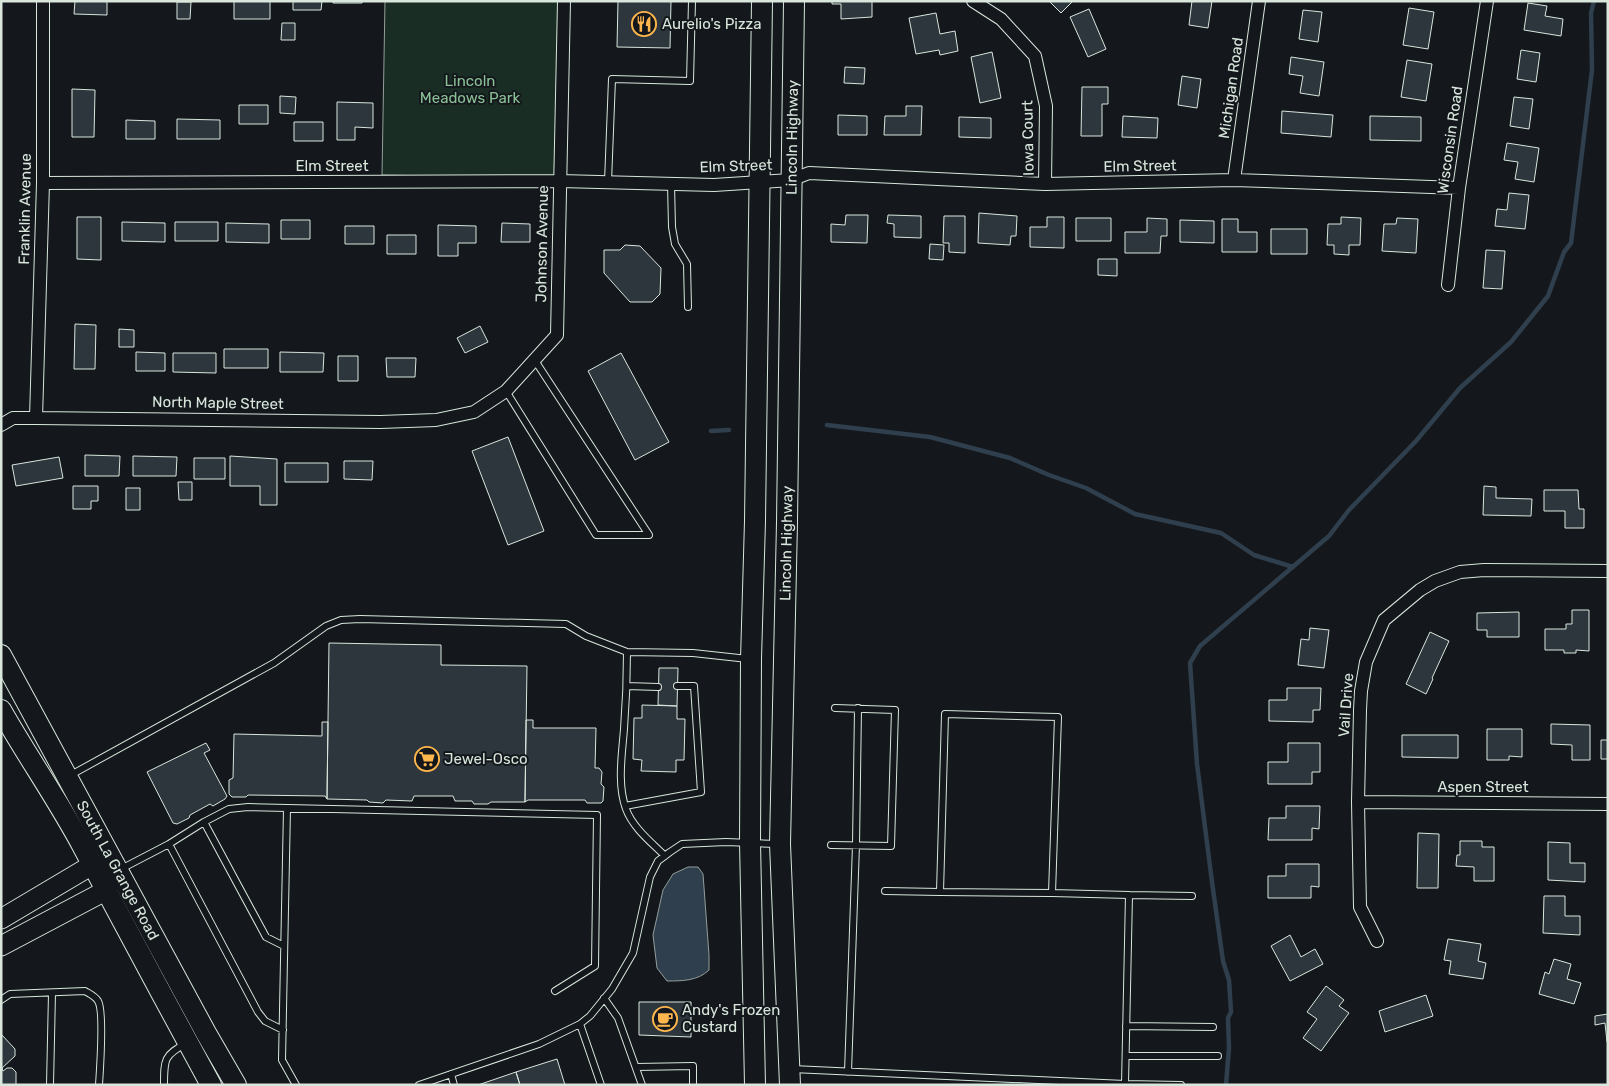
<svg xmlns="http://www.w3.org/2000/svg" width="1609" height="1086" font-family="Rubik,sans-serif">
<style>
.green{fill:#1a2d24;stroke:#939e99}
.water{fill:#2f3f4d;stroke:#939e99}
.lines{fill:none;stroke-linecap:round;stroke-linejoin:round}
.stream{stroke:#2f3f4d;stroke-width:4.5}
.building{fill:#2c363c;stroke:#d8e6dc}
.lane-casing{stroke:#d8e6dc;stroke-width:8}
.street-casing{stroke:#d8e6dc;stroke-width:14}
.secondary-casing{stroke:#d8e6dc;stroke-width:21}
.primary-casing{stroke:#d8e6dc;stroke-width:22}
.lane{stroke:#14181c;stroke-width:6}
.street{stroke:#14181c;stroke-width:12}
.secondary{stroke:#14181c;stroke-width:19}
.primary{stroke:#14181c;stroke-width:20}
.labels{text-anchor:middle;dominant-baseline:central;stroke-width:4;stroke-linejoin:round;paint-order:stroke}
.poi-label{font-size:15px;fill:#d8e6dc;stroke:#14181c;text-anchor:start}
.park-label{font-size:15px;fill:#8ac095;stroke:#14181c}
.street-label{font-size:15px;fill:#d8e6dc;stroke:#14181c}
</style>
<rect width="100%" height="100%" fill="#14181c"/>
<!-- green -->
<path class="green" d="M385 1H559L556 178 382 175Z"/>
<!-- water -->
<path class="water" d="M688 867H698L703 874 709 955V970C698 981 681 981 667 981L657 968 653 935 663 890 673 874Z"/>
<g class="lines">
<!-- stream -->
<path class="stream" d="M827 425 930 437 1010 458 1049 475 1086 488 1135 514 1221 533 1254 555 1293 567
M711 431 729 430
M1226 1085 1229 1048 1228 1018 1231 1012 1229 980 1223 961 1212 882 1197 764 1190 663 1200 646 1329 536 1349 510 1416 441 1460 388 1511 342 1548 296 1564 252 1571 243 1592 70 1591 13 1594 1"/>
</g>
<!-- building -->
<path class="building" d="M75 1H107V15L74 14Z
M234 1H270V19H234Z
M293 1H322L321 10H293Z
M333 1H362V3H333Z
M618 1H671L670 48 617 47Z
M832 1H872V17L841 19V4H832Z
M1049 1H1073L1061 13Z
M1192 1H1212L1208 28 1189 25Z
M177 2H191L190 19H177Z
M1528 3 1547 6 1545 16 1563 19 1561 36 1524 30Z
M1409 8 1434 12 1428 49 1403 45Z
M1089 9 1106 49 1088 57 1070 17Z
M1303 10 1322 12 1318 42 1299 39Z
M936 13 940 34 955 31 958 51 940 55 939 50 916 54 909 18Z
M282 23H295V40H281Z
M1521 50 1540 53 1536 82 1517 79Z
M992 52 1001 98 980 103 971 57Z
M1291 57 1324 62 1319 96 1300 93 1303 76 1289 74Z
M1407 60 1432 64 1426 101 1401 97Z
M845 67 865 68 864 84 844 83Z
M1182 76 1201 79 1197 108 1178 105Z
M1082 87H1108V104H1102V136H1081Z
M72 89 95 90 94 137H72Z
M280 96 296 97 295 114 280 113Z
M1514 97 1533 99 1529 129 1510 126Z
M337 102 373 103V128L355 127V140H337Z
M239 105H268V124H239Z
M906 106H922L921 135H884L885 116H906Z
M1282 111 1333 115 1331 137 1281 133Z
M838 115 867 116V135H838Z
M1123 116 1158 118 1157 138 1122 137Z
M1370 116 1421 117V141L1370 140Z
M959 117 991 118V138L959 137Z
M177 119 220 120V139H177Z
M126 120 155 121V139H126Z
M294 122H323V141H294Z
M1507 143 1539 148 1534 182 1515 179 1518 162 1504 160Z
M1509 193 1529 195 1525 229 1495 226 1497 209 1507 210Z
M979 213 1017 216 1016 236H1011L1010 245 978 243Z
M846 215H868L867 243 831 242V224L845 225Z
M888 215 921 216V238L894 237V224L887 223Z
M944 216H965V253L949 252V243H943Z
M77 217H101V260L77 259Z
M1047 217H1064V248L1030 247V227H1047Z
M1341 217 1361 218 1360 245H1349V255L1334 254V245H1327L1328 224H1341Z
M1076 218H1111V241H1076Z
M1147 218 1167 219V236H1161L1160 253H1125V232H1147Z
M1397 218 1418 219 1416 253 1382 251 1384 224H1396Z
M1222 219H1238V232H1257V252H1222Z
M281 220H310V239H281Z
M1180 220 1214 221V243L1180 242Z
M122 222 165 223V242L122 241Z
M175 222H218V241H175Z
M226 223 269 224V243L226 242Z
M502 223 530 224V242H501Z
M438 225 476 226V243H458V256H438Z
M345 226H374V244H345Z
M1271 229H1307V254H1271Z
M387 235H416V254H387Z
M930 244 944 245 943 260 929 259Z
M625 245 640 246 661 268 660 294 652 302H630L604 273V250H620Z
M1486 250 1505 251 1502 289 1483 288Z
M1098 259H1117V276L1098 275Z
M75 324 96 325 95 369H74Z
M480 326 488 342 465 353 457 338Z
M119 329 134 330V347H119Z
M224 349H268V368H224Z
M136 352 165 353V371H136Z
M280 352 324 353 323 372H280Z
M173 353H216V373L173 372Z
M621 353 669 442 635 460 588 371Z
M338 356H358V381H338Z
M386 358H416L415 377H387Z
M508 437 544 531 508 545 472 451Z
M85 455 120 456 119 476H85Z
M133 456 177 457 176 476H133Z
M230 456 277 459V505H260V486H230Z
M59 457 63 478 16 486 12 465Z
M194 458H225V479H194Z
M344 461H373L372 480 344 479Z
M285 463H328V482H285Z
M178 482H192V500H179Z
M73 486H98V501H91V509H73Z
M1484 486 1496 487V498L1532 499 1531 516 1483 515Z
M126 488H140V510H126Z
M1544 490H1578L1579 509H1584V528H1565V511H1544Z
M1572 610H1589V651L1576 650V653H1564V650H1545V629H1566V624H1572Z
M1519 612V637H1487V630H1477V613Z
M1310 628 1329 630 1324 668 1298 665 1301 639 1309 640Z
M1430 632 1449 641 1432 678 1433 679 1426 694 1406 684Z
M329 643 441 645V665L527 666 525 802H491L488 804H474L472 801H455L453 796H414L412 801 386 800 383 803 369 802 367 800 327 799Z
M659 668H678L677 706 658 705Z
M1287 688H1321L1320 710H1313V722L1269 721V700H1287Z
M642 705 677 706V719H685L684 760H676V772L641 771 642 760 633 759 634 718H642Z
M526 720H533V728H596L595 768H599L602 772 601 784 604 787 603 801 601 803H587L585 800H528L525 802Z
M322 722H328L327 799 325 796 248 795 246 797H232L229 794V780L233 778 234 734 322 736Z
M1551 724 1590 725V760H1572V745L1551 744Z
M1487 729H1522V757L1509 756V760H1487Z
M1402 735H1458V758L1402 757Z
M1601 740H1608V759H1601Z
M206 743 210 750 204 753 227 796 225 799 213 806 210 804 190 815 189 818 177 824 173 823 147 772Z
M1288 743H1320V772H1312V784H1268V762H1288Z
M1286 806H1320L1319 829 1312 828V840H1268L1269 818H1286Z
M1418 833 1439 834 1438 888H1417Z
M1460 841H1482V847H1494V881H1474V867L1456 866 1457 855H1460Z
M1548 842 1570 843V863H1585V882L1548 880Z
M1286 864H1319V887L1311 886V898H1268V876H1286Z
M1544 896H1565V916H1580V935L1543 933Z
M1290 935 1301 957 1315 949 1323 964 1290 981 1271 946Z
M1448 939 1481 944 1478 961 1486 963 1483 979 1449 974 1451 961 1444 960Z
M1554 959 1571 964 1567 979 1581 983 1574 1004 1539 994 1545 972 1549 974Z
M1326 986 1344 1000 1339 1006 1349 1013 1321 1051 1303 1038 1317 1019 1307 1012Z
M1426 995 1433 1016 1385 1032 1379 1011Z
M639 1002H691V1037L639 1035Z
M1608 1014V1042H1607L1605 1023 1595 1025V1016Z
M1 1034 15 1049V1056L2 1068 3 1071 7 1068H12L16 1072V1085H1Z
M557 1059 565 1085H520L516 1072Z
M516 1072 520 1085H478Z"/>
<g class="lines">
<defs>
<path id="lane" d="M608 182 612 79 690 81 692 1
M671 184 672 227 675 244 687 264 688 307
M506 391 596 535H649L534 359
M627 652C627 678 626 703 624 729 622 755 617 784 626 809 633 828 651 842 665 856
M627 686 658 687
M69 776 274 663 326 626 341 620 360 619 566 624 586 636 627 652 693 653 748 659
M625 806 701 792 694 686H677
M287 808 282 1060 296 1085
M204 822 266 937 284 946
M169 844 258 1012 265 1021 283 1030
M831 845 891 846 895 710 835 708
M121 869 169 844 204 822 229 809 248 807 597 815 595 966 555 991
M885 891 940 892 945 714 1058 717 1052 893 1129 895 1125 1084
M940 892 1052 893
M1129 895 1192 896
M604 998 618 1018 642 1085
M1 1000 10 994 85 991C90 994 95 996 98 1001 104 1010 100 1070 99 1085
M580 1024 601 1085
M1126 1026 1213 1027
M1126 1056H1218
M636 1067 693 1066V1085
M792 1069 1125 1084 1181 1085
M848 1072 856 845 858 708
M451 1074 454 1085
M50 1085 52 993
M164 1085C164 1059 164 1055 187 1043
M419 1085 539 1044 580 1024 590 1016 612 989 633 953 650 877 658 861 670 852 682 844 726 842 776 844"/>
<path id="street" d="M973 1 1001 19 1035 56 1046 106 1045 184
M1234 180 1259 1
M43 183 560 181 714 185 791 180 809 173 1045 184 1234 180 1459 188
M1448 285 1459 188 1487 1
M36 418 43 183V1
M1 425 13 418H36L380 422 436 420 474 412 506 391 557 335 564 1
M1358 802 1608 804
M1377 941 1360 907 1358 802 1360 710 1361 691 1366 662 1384 620 1420 590 1435 581 1460 572 1484 570 1608 571"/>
<path id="secondary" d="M1 919 92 865 118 870 105 891 1 946"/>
<g id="primary">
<path id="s1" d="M1 655 206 1033 236 1085"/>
<path d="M1 710C27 756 58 800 83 847 125 926 168 1006 211 1085"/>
<path d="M755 1085 750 842 751 659 755 521 762 1"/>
<path id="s2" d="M790 1085 780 844 787 522 794 1"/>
</g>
</defs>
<!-- lane casing -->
<use href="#lane" class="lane-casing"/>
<!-- street casing -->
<use href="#street" class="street-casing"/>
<!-- secondary casing -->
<use href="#secondary" class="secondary-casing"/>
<!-- primary casing -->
<use href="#primary" class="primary-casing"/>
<!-- lane -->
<use href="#lane" class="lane"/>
<!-- street -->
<use href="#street" class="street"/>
<!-- secondary -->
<use href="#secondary" class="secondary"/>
<!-- primary -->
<use href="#primary" class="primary"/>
</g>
<!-- icons -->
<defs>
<symbol id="restaurant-ring" viewBox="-11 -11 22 22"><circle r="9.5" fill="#14181c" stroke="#ffb74d" stroke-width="1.5"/><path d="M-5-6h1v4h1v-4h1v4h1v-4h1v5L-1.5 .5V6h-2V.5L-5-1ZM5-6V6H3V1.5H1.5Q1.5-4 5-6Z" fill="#ffb74d"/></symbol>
<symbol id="supermarket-ring" viewBox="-11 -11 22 22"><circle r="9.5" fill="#14181c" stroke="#ffb74d" stroke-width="1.5"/><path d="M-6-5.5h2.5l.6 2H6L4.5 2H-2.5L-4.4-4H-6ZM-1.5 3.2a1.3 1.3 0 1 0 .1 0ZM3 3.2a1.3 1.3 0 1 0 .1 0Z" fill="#ffb74d"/></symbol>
<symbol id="cafe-ring" viewBox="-11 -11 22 22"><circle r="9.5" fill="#14181c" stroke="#ffb74d" stroke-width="1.5"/><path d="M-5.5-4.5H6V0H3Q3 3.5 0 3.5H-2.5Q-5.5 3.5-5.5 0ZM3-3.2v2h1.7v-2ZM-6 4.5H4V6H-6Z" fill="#ffb74d"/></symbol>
</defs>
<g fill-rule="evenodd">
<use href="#restaurant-ring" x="630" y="10" width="28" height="28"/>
<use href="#supermarket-ring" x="413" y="745" width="28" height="28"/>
<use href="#cafe-ring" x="651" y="1005" width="28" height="28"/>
</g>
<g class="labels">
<!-- poi labels -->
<g class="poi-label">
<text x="662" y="24">Aurelio's Pizza</text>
<text x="444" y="759">Jewel-Osco</text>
<text x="682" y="1010">Andy's Frozen<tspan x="682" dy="17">Custard</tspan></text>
</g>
<!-- park labels -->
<g class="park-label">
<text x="470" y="81">Lincoln<tspan x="470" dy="17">Meadows Park</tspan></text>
</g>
<!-- street labels -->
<g class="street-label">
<text transform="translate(1231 88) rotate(-82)">Michigan Road</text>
<text stroke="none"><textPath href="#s2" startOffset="948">Lincoln Highway</textPath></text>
<text transform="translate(1028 138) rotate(-91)">Iowa Court</text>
<text transform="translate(1450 140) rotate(-82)">Wisconsin Road</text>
<text x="332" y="166">Elm Street</text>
<text transform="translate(736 166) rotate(-2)">Elm Street</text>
<text transform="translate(1140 166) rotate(-1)">Elm Street</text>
<text transform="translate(25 209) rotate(-89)">Franklin Avenue</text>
<text transform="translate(542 244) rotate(-89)">Johnson Avenue</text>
<text transform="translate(218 403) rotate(1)">North Maple Street</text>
<text stroke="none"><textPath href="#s2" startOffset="542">Lincoln Highway</textPath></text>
<text transform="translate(1346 705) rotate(-86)">Vail Drive</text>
<text x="1483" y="787">Aspen Street</text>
<text stroke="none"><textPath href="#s1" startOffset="245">South La Grange Road</textPath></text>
</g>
</g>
<!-- border -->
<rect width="1609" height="1086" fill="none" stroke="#d8e6dc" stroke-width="5"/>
</svg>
